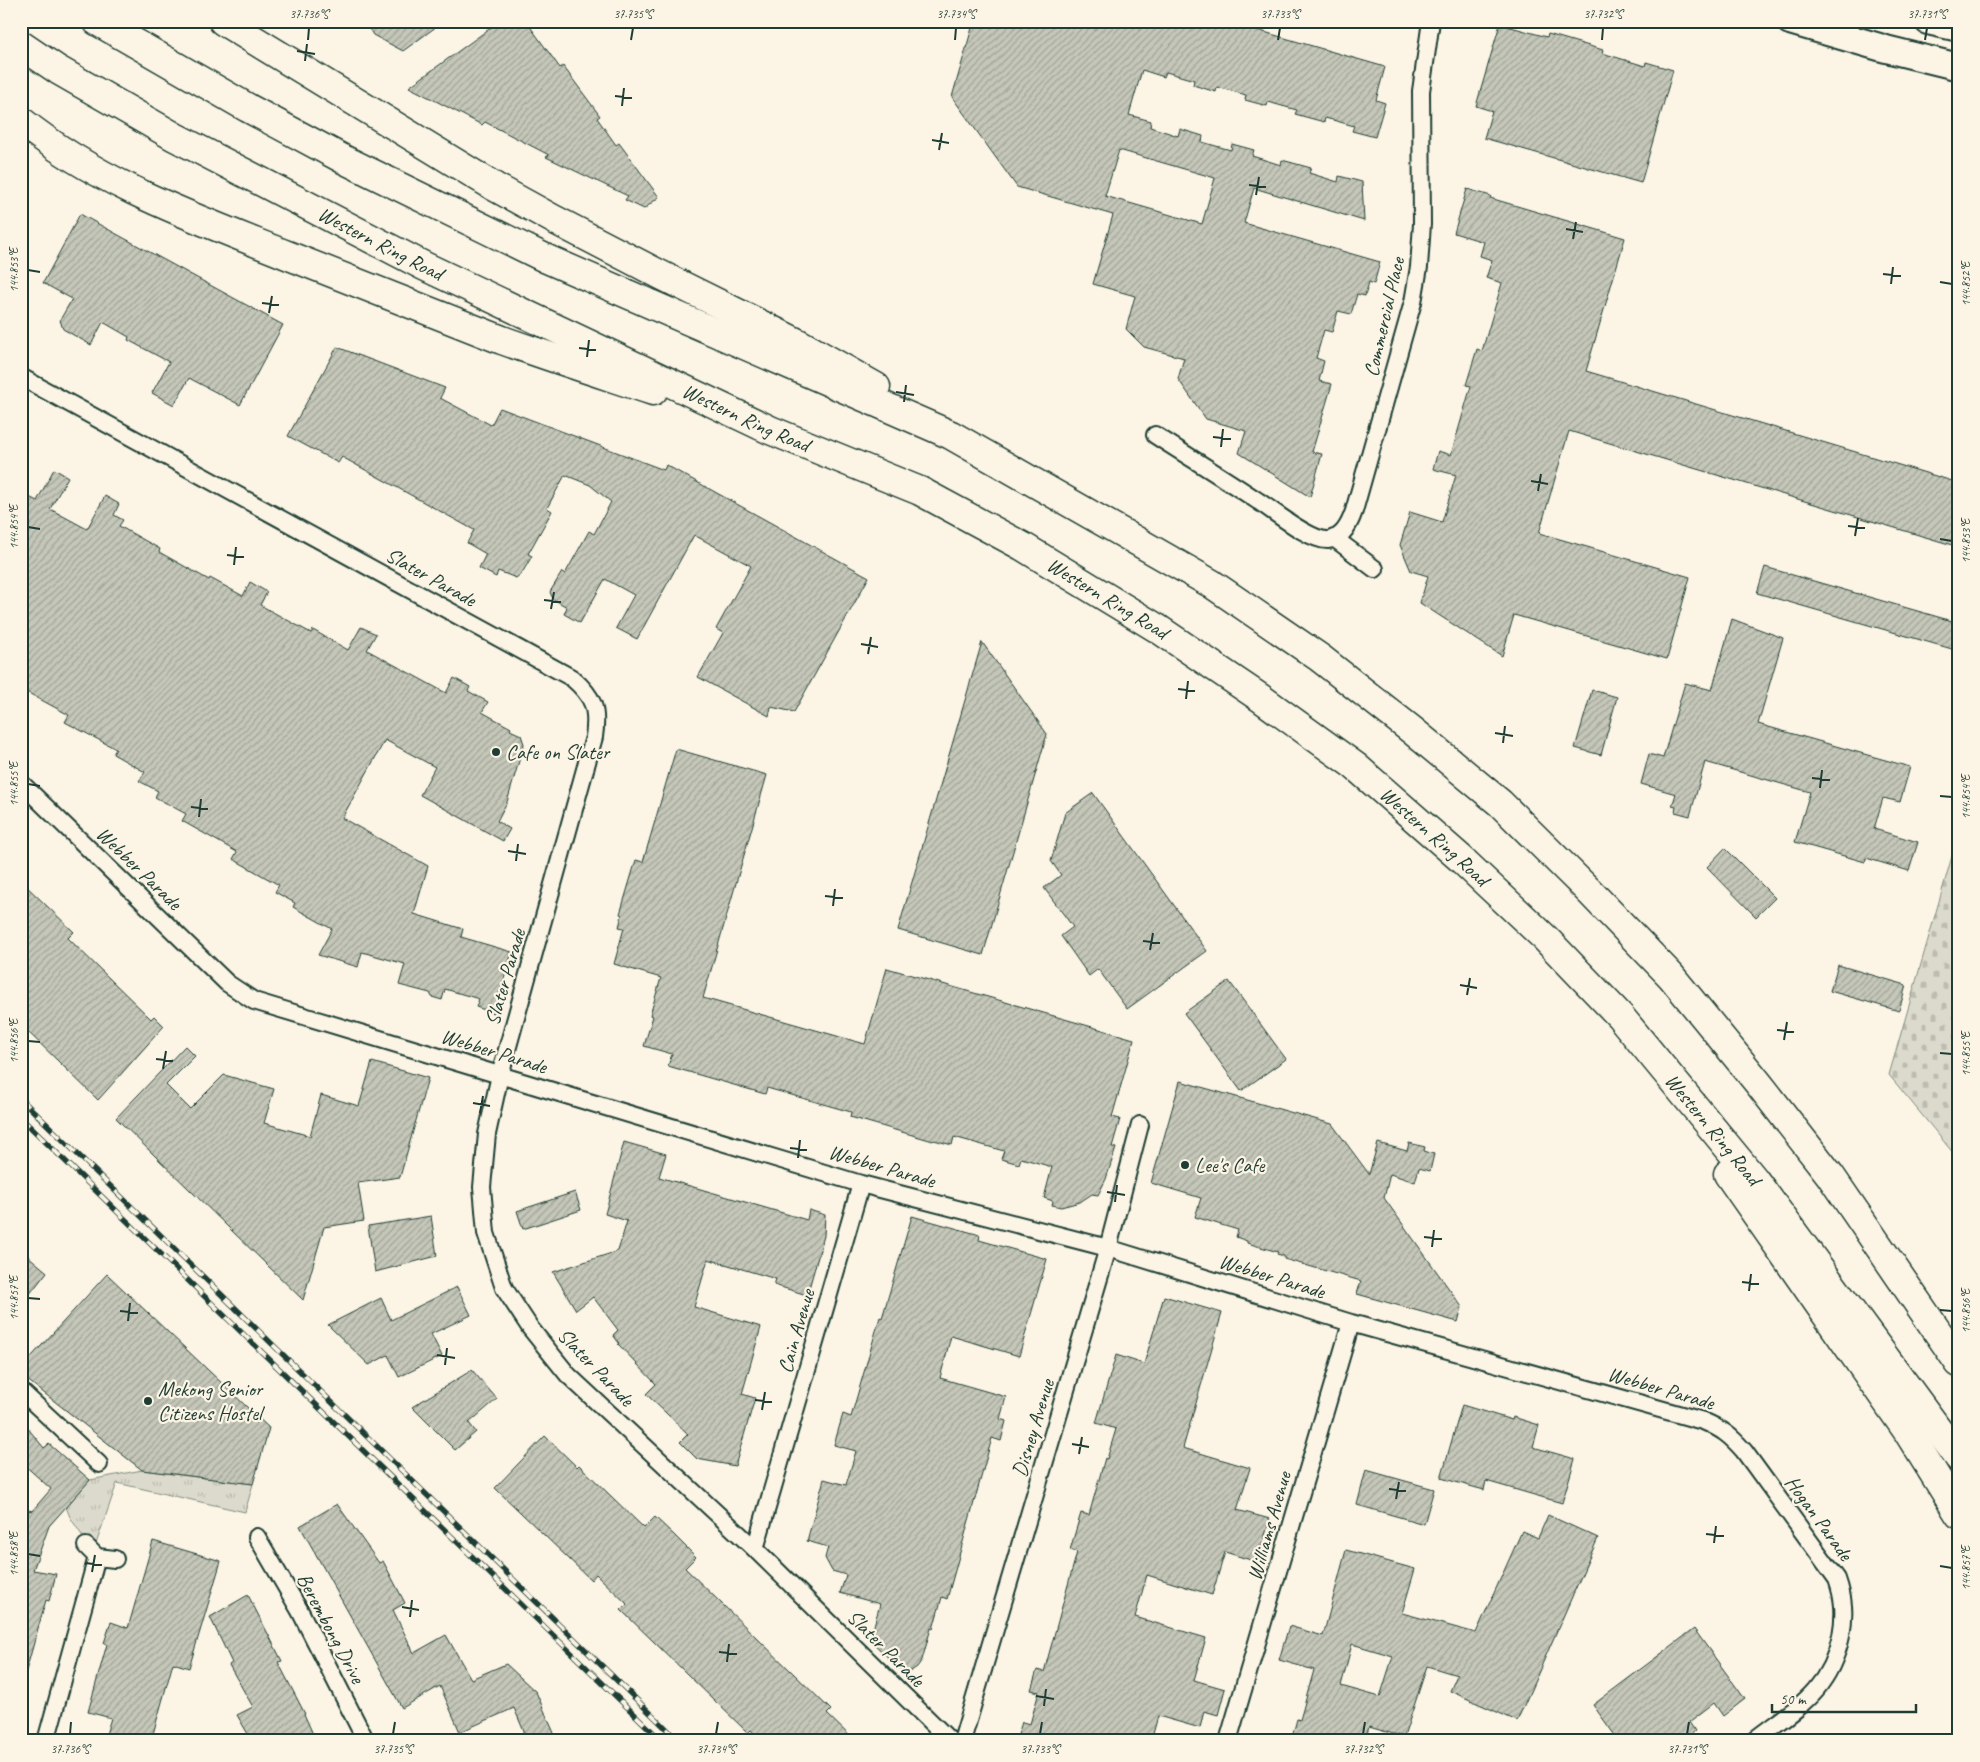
<svg xmlns="http://www.w3.org/2000/svg" width="1980" height="1762" font-family="Caveat,sans-serif">
<style>
.cemetery{fill:url(#cemetery-stones);stroke:#7e8c80}
.park{fill:url(#park-tufts);stroke:#7e8c80}
.building{fill:url(#building-hatch);stroke:#1f3d34;fill-rule:evenodd}
.lines{fill:none;stroke-linecap:round;stroke-linejoin:round}
.street-casing{stroke:#1f3d34;stroke-width:20}
.primary-casing{stroke:#1f3d34;stroke-width:30}
.highway-casing{stroke:#1f3d34;stroke-width:31}
.street{stroke:#fcf5e5;stroke-width:16}
.primary{stroke:#fcf5e5;stroke-width:26}
.highway{stroke:#fcf5e5;stroke-width:28}
.rail-casing{stroke:#1f3d34;stroke-width:5.5}
.rail{stroke:#fcf5e5;stroke-width:4;stroke-dasharray:11;stroke-linecap:butt}
.ticks{fill:none;stroke:#1f3d34;stroke-width:2}
.poi-dot{fill:#1f3d34;stroke:#fcf5e5;stroke-width:2}
.labels{text-anchor:middle;dominant-baseline:central;stroke-width:4.5;stroke-linejoin:round;paint-order:stroke}
.street-label{font-size:21px;fill:#1f3d34;stroke:#fcf5e5}
.poi-label{font-size:21px;fill:#1f3d34;stroke:#fcf5e5;text-anchor:start}
.neatline{fill:none;stroke:#1f3d34;stroke-width:2}
.ticks-label{font-size:12px;text-anchor:middle;fill:#1f3d34}
</style>
<defs>
<pattern id="cemetery-stones" width="16" height="16" patternUnits="userSpaceOnUse" patternTransform="scale(1.25)"><rect width="16" height="16" fill="#dcdacc"/><path d="M2 7V4a2 2 0 0 1 4 0v3zM10 15v-3a2 2 0 0 1 4 0v3z" fill="#bcbcb0"/></pattern>
<pattern id="park-tufts" width="24" height="20" patternUnits="userSpaceOnUse" patternTransform="scale(1.25)"><rect width="24" height="20" fill="#dcdacc"/><path d="M3 7l-1-3M5 7V3M7 7l1-3M15 17l-1-3M17 17v-4M19 17l1-3" fill="none" stroke="#bcbcb0"/></pattern>
<pattern id="building-hatch" width="6" height="6" patternUnits="userSpaceOnUse" patternTransform="scale(1.25)"><rect width="6" height="6" fill="#c5c7b9"/><path d="M-1 1l2-2M0 6l6-6M5 7l2-2" fill="none" stroke="#9fa397"/></pattern>
</defs>
<rect width="100%" height="100%" fill="#fcf5e5"/>
<filter id="ink" filterUnits="userSpaceOnUse"><feTurbulence type="fractalNoise" baseFrequency=".02" numOctaves="2"/><feDisplacementMap in="SourceGraphic" scale="10" xChannelSelector="R" yChannelSelector="G"/><feConvolveMatrix kernelMatrix="1 2 1 2 8 2 1 2 1" color-interpolation-filters="sRGB"/></filter>
<g filter="url(#ink)">
<!-- cemetery -->
<path class="cemetery" d="M1959 832V1160L1889 1075Z"/>
<!-- park -->
<path class="park" d="M142 1470 253 1484 245 1512 117 1483 96 1544 87 1543 70 1517 66 1507 90 1480Z"/>
<!-- building -->
<path class="building" d="M364 21H444L403 51 373 35Z
M500 21H526L560 68 563 66 600 116 597 118 616 145 619 143 659 197 644 209 625 200 628 196 546 157 549 155 485 122 482 125 409 87Z
M974 21H1226L1385 67 1376 100 1385 103 1375 137 1352 131 1354 126 1340 122 1325 118 1324 122 1295 114 1297 110 1282 106 1268 102 1267 106 1245 100 1246 95 1217 87 1216 92 1193 85 1194 80 1166 72 1164 77 1142 70 1129 115 1151 121 1150 127 1163 131 1178 136 1180 129 1203 136 1202 142 1216 146 1231 150 1232 144 1254 150 1252 156 1281 165 1282 160 1311 168 1309 173 1338 182 1339 176 1362 182 1364 221 1254 188 1244 223 1380 262 1374 284 1369 282 1365 296 1357 294 1351 314 1338 311 1332 332 1324 330 1316 358 1324 361 1319 381 1332 384 1312 452 1322 454 1310 497 1239 453 1246 431 1206 419 1178 379 1184 358 1144 347 1126 329 1135 296 1093 284 1113 215 1017 187 952 97ZM1119 150 1215 178 1202 224 1105 196Z
M1500 24 1547 37 1548 34 1603 50 1602 53 1645 66 1646 62 1673 70 1641 183 1484 138 1492 111 1476 106Z
M1467 189 1491 196 1490 198 1625 238 1586 371 1959 483V547L1569 431 1539 533 1690 577 1667 659 1514 615 1502 656 1420 603 1428 576 1411 571 1400 545 1410 512 1442 522 1456 475 1433 469 1438 451 1451 455 1471 386 1466 385 1477 349 1482 351 1502 283 1486 278 1492 260 1480 256 1484 242 1454 233Z
M80 214 283 325 240 405 189 378 174 405 152 393 169 362 128 340 129 337 103 322 91 345 63 329 60 320 72 299 43 283Z
M337 347 445 388 440 398 491 425 500 408 664 470 666 465 869 577 794 712 771 707 769 716 698 677 723 633 716 629 751 566 694 535 637 639 616 628 634 595 605 579 580 623 564 614 567 607 553 599 550 592 562 572 565 574 589 531 594 534 611 502 590 485 565 475 547 508 552 511 528 554 532 556 522 573 516 578 498 571 496 577 479 568 486 554 467 543 474 530 342 457 338 463 288 436Z
M54 469 68 477 50 509 87 529 105 496 119 504 114 515 123 520 119 526 160 549 159 552 209 580 210 578 243 596 250 582 267 592 260 605 311 633 313 630 348 650 361 627 376 634 367 650 446 693 454 678 470 687 468 691 488 702 482 712 511 728 510 730 521 735 524 744 507 802 497 821 510 829 503 841 420 795 435 767 385 740 342 818 428 866 414 914 463 929 461 937 512 952 494 1013 476 1007 479 999 445 989 442 1000 432 997 430 993 399 985 405 964 362 952 358 967 318 955 332 929 293 907 295 903 275 892 279 885 233 859 237 852 182 821 186 814 155 797 158 791 139 781 145 772 113 754 116 749 65 722 69 715 21 689V682L28 670 21 667V493L37 501Z
M1765 567 1959 623V651L1757 593Z
M1732 619 1783 638 1758 724 1910 767 1900 802 1883 798 1874 829 1918 842 1909 871 1866 858 1865 862 1795 842 1810 792 1705 762 1690 816 1675 812 1676 807 1672 806 1676 794 1641 784 1649 754 1663 758 1685 683 1712 690Z
M982 642 1047 734 983 955 898 930Z
M1592 690 1617 697 1601 755 1575 748Z
M676 749 767 775 703 998 865 1044 887 968 1134 1039 1112 1117 1120 1119 1112 1147 1116 1148 1106 1179 1098 1195 1092 1194 1080 1202 1061 1207 1052 1205 1053 1201 1044 1198 1052 1167 1021 1158 1019 1164 1001 1159 1004 1151 954 1137 952 1145 934 1140 933 1141 850 1117 851 1112 767 1088 765 1094 668 1066 672 1054 644 1046 653 1016 650 1015 661 978 614 964 624 928 619 927 622 915 620 914 636 860 643 862Z
M1093 793 1207 951 1127 1009 1098 969 1089 976 1061 936 1073 927 1044 888 1061 875 1051 861 1065 813Z
M1725 848 1775 898 1756 917 1707 867Z
M21 881 74 932 68 938 151 1019 154 1016 164 1026 98 1100 21 1025Z
M1838 965 1906 985 1899 1011 1830 991Z
M1229 981 1286 1059 1241 1091 1184 1013Z
M185 1046 195 1056 166 1085 190 1109 224 1075 274 1089 264 1123 310 1136 321 1095 359 1106 372 1062 428 1078 400 1177 358 1183 364 1221 324 1227 303 1300 116 1118Z
M1180 1081 1332 1124 1369 1174 1378 1143 1407 1151 1409 1143 1425 1147 1424 1151 1434 1154 1430 1171 1419 1168 1415 1182 1390 1174 1384 1198 1462 1307 1458 1322 1357 1294 1361 1281 1284 1259V1256L1277 1254 1278 1252 1247 1243V1241L1236 1237 1238 1230 1195 1217 1201 1198 1151 1183Z
M624 1142 666 1154 659 1177 807 1220 809 1210 825 1215 824 1236 807 1295 774 1285 776 1279 708 1259 694 1307 761 1327 742 1394 755 1398 735 1466 697 1459 680 1442 688 1434 646 1394 656 1384 618 1344 619 1343 613 1335 618 1330 593 1297 576 1310 553 1272 618 1251 627 1221 605 1214Z
M575 1192 581 1210 523 1229 517 1211Z
M431 1216 437 1256 375 1272 368 1226Z
M912 1216 980 1235 979 1240 1047 1259 1019 1356 951 1336 940 1378 1006 1397 1000 1419 1006 1421 1001 1441 992 1438 947 1599 942 1597 933 1629 931 1628 922 1660 917 1667 911 1671H903L898 1667 870 1640 880 1604 840 1593 846 1575 832 1571 825 1558 828 1547 807 1541 824 1479 846 1485 856 1451 834 1445 843 1414 851 1417 880 1317 882 1318Z
M21 1250 47 1272 21 1305Z
M107 1274 269 1428 253 1484 142 1470 21 1375V1368Z
M457 1287 471 1315 431 1334 442 1356 399 1377 388 1355 369 1365 328 1325 381 1298 391 1320Z
M1164 1296 1222 1313 1183 1448 1250 1468 1237 1510 1270 1519 1257 1562 1225 1552 1212 1595 1147 1575 1135 1617 1206 1638 1194 1680 1225 1689 1218 1715 1204 1711 1200 1728 1158 1716 1151 1741H1016L1022 1722 1030 1724 1039 1692 1031 1690 1037 1670 1044 1672 1077 1552 1070 1550 1081 1513 1089 1515 1105 1458 1107 1459 1116 1429 1096 1423 1116 1355 1144 1364Z
M472 1370 497 1399 469 1423 476 1432 455 1450 412 1407Z
M1462 1405 1512 1420 1513 1417 1539 1425 1533 1447 1575 1459 1562 1503 1486 1481 1484 1490 1441 1478Z
M21 1420 44 1448 49 1444 90 1480 49 1526 33 1570 56 1574 49 1601 46 1600 26 1671H21V1532L29 1510 32 1511 51 1489 21 1462Z
M545 1436 577 1467 579 1465 644 1528 655 1517 674 1535 696 1557 685 1568 831 1710 827 1714 855 1741H762L751 1730 748 1733 621 1610 627 1604 596 1574 591 1580 495 1488Z
M1366 1470 1434 1489 1424 1524 1357 1505Z
M337 1504 379 1563 383 1561 405 1603 393 1610 414 1653 446 1635 471 1679 506 1664 536 1692 554 1733 536 1741H528L514 1708 460 1732 440 1686 402 1708 300 1526Z
M1548 1515 1598 1538 1517 1721 1450 1691 1457 1675 1427 1666 1404 1737 1369 1727 1365 1741H1291L1297 1719 1300 1720 1314 1670 1279 1660 1289 1626 1323 1636 1346 1550 1415 1569 1402 1613 1476 1633 1522 1531 1538 1538ZM1352 1644 1393 1656 1380 1697 1341 1686Z
M153 1541 221 1561 189 1668 173 1663 151 1741H104L111 1718 88 1712 107 1644 104 1643 111 1622 128 1628Z
M248 1595 282 1661 278 1662 305 1714H304L316 1741H252L237 1715 253 1707 229 1665 232 1663 210 1617Z
M1694 1629 1745 1699 1723 1716 1714 1703 1689 1722 1695 1731 1683 1741H1619L1593 1705Z"/>
<g class="lines">
<defs>
<path id="street" d="M21 377 572 678C594 697 598 709 594 737L500 1075 487 1134 482 1187 486 1233 504 1288 531 1329 568 1375 755 1549 950 1741
M1155 435C1189 457 1224 478 1258 501 1274 511 1310 541 1328 540 1343 539 1350 523 1354 511L1413 302 1419 267 1422 224 1421 91 1431 21
M1334 538 1375 569
M21 783 227 983 254 1001 861 1184 1108 1248 1351 1323 1703 1421C1722 1429 1730 1435 1744 1451L1837 1579C1844 1599 1845 1615 1841 1636 1829 1693 1795 1708 1753 1741
M21 1391 99 1464
M257 1537 300 1611 366 1741
M86 1546 97 1557 115 1559
M755 1549 861 1184
M46 1741 97 1557
M962 1741 1108 1248 1140 1125
M1228 1741 1351 1323"/>
<path id="primary" d="M1790 21 1886 49 1959 67
M1928 21 1959 28"/>
<g id="highway">
<path d="M97 21 248 108 345 160 547 259 951 435 1212 584 1320 658 1413 731 1500 803 1590 892 1671 976 1759 1084 1830 1175 1959 1363"/>
<path d="M223 21 495 187 555 220 661 275 800 344 876 387"/>
<path id="s1" d="M21 45 58 70 175 137 424 266 770 430 920 491 1022 546 1160 630 1262 699 1355 766 1460 858 1545 938 1620 1016 1754 1179 1959 1458"/>
<path d="M21 121C99 184 195 218 287 255 359 283 430 312 502 340 552 358 602 374 653 391"/>
<path d="M1728 1174 1908 1432 1959 1514"/>
</g>
</defs>
<!-- street casing -->
<use href="#street" class="street-casing"/>
<!-- primary casing -->
<use href="#primary" class="primary-casing"/>
<!-- highway casing -->
<use href="#highway" class="highway-casing"/>
<!-- street -->
<use href="#street" class="street"/>
<!-- primary -->
<use href="#primary" class="primary"/>
<!-- highway -->
<use href="#highway" class="highway"/>
<defs>
<path id="rail" d="M21 1099 679 1741
M21 1118 662 1741"/>
</defs>
<!-- rail casing -->
<use href="#rail" class="rail-casing"/>
<!-- rail -->
<use href="#rail" class="rail"/>
</g>
</g>
<!-- ticks -->
<path class="ticks" d="M308 40 309 28M631 40 633 28M955 40 956 28M1278 40 1280 28M1602 40 1603 28M1925 40 1927 28M297 51 315 54M305 61 307 44M615 96 632 98M622 106 624 88M932 140 949 143M939 150 942 133M1249 185 1266 187M1256 195 1259 177M1566 229 1583 232M1573 239 1576 222M28 270 40 272M1883 274 1901 276M1940 282 1952 284M1891 284 1893 267M262 303 279 305M269 313 272 296M579 348 596 350M587 357 589 340M896 392 914 395M904 402 906 385M1213 437 1231 439M1221 447 1223 429M1531 481 1548 484M1538 491 1541 474M1848 526 1865 528M28 527 40 529M1855 536 1858 518M1940 539 1952 541M227 555 244 557M234 565 236 547M544 600 561 602M551 609 554 592M861 644 878 647M868 654 871 637M1178 689 1195 691M1186 699 1188 681M1495 733 1513 736M1503 743 1505 726M1812 778 1830 780M28 784 40 786M1820 788 1822 770M1940 796 1952 797M191 807 208 809M199 817 201 799M508 851 526 854M516 861 518 844M825 896 843 898M833 906 835 889M1143 941 1160 943M1150 950 1153 933M1460 985 1477 988M1467 995 1470 978M1777 1030 1794 1032M1784 1040 1787 1022M28 1041 40 1042M1940 1053 1952 1054M156 1059 173 1061M163 1069 166 1051M473 1103 490 1106M480 1113 483 1096M790 1148 807 1150M798 1158 800 1140M1107 1192 1125 1195M1115 1202 1117 1185M1424 1237 1442 1239M1432 1247 1434 1230M1742 1282 1759 1284M1749 1291 1751 1274M28 1298 40 1299M1940 1310 1952 1311M120 1311 138 1313M128 1321 130 1303M437 1355 455 1358M445 1365 447 1348M755 1400 772 1402M762 1410 765 1392M1072 1444 1089 1447M1079 1454 1082 1437M1389 1489 1406 1491M1396 1499 1399 1482M1706 1534 1724 1536M1714 1543 1716 1526M28 1554 40 1556M85 1563 102 1565M1940 1566 1952 1568M92 1572 95 1555M402 1607 419 1610M410 1617 412 1600M719 1652 737 1654M727 1662 729 1644M1036 1696 1054 1699M1044 1706 1046 1689M70 1734 71 1722M393 1734 395 1722M716 1734 718 1722M1040 1734 1042 1722M1363 1734 1365 1722M1687 1734 1689 1722"/>
<!-- markers -->
<g class="poi-dot">
<circle cx="496" cy="752" r="5"/>
<circle cx="1185" cy="1165" r="5"/>
<circle cx="148" cy="1401" r="5"/>
</g>
<g class="labels">
<!-- street labels -->
<g class="street-label">
<text stroke="none"><textPath href="#s1" startOffset="411">Western Ring Road</textPath></text>
<text transform="translate(1384 317) rotate(-77)">Commercial Place</text>
<text stroke="none"><textPath href="#s1" startOffset="816">Western Ring Road</textPath></text>
<text transform="translate(431 577) rotate(29)">Slater Parade</text>
<text stroke="none"><textPath href="#s1" startOffset="1221">Western Ring Road</textPath></text>
<text stroke="none"><textPath href="#s1" startOffset="1626">Western Ring Road</textPath></text>
<text transform="translate(139 868) rotate(44)">Webber Parade</text>
<text transform="translate(505 977) rotate(-74)">Slater Parade</text>
<text transform="translate(494 1051) rotate(17)">Webber Parade</text>
<text stroke="none"><textPath href="#s1" startOffset="2031">Western Ring Road</textPath></text>
<text transform="translate(882 1166) rotate(16)">Webber Parade</text>
<text transform="translate(1272 1276) rotate(17)">Webber Parade</text>
<text transform="translate(796 1331) rotate(-74)">Cain Avenue</text>
<text transform="translate(596 1367) rotate(46)">Slater Parade</text>
<text transform="translate(1661 1388) rotate(16)">Webber Parade</text>
<text transform="translate(1033 1428) rotate(-73)">Disney Avenue</text>
<text transform="translate(1819 1518) rotate(54)">Hogan Parade</text>
<text transform="translate(1269 1526) rotate(-74)">Williams Avenue</text>
<text transform="translate(331 1628) rotate(62)">Berembong Drive</text>
<text transform="translate(886 1648) rotate(45)">Slater Parade</text>
</g>
<!-- poi labels -->
<g class="poi-label">
<text x="506" y="752">Cafe on Slater</text>
<text x="1195" y="1165">Lee's Cafe</text>
<text x="158" y="1389">Mekong Senior<tspan x="158" dy="24">Citizens Hostel</tspan></text>
</g>
</g>
<!-- margin -->
<rect width="1980" height="1762" fill="none" stroke="#fcf5e5" stroke-width="55"/>
<!-- scale -->
<path d="M1772 1704v8h144v-8" fill="none" stroke="#1f3d34" stroke-width="2.5"/>
<text x="1780" y="1704" font-size="15" fill="#1f3d34" stroke="#fcf5e5" stroke-width="4" paint-order="stroke">50 m</text>
<rect x="28" y="28" width="1924" height="1706" class="neatline"/>
<g class="ticks-label">
<text x="309" y="18">37.736°S</text>
<text x="633" y="18">37.735°S</text>
<text x="956" y="18">37.734°S</text>
<text x="1280" y="18">37.733°S</text>
<text x="1603" y="18">37.732°S</text>
<text x="1927" y="18">37.731°S</text>
<text transform="translate(14 270) rotate(-90)" y="4">144.853°E</text>
<text transform="translate(1966 284) rotate(-90)" y="4">144.852°E</text>
<text transform="translate(14 527) rotate(-90)" y="4">144.854°E</text>
<text transform="translate(1966 541) rotate(-90)" y="4">144.853°E</text>
<text transform="translate(14 784) rotate(-90)" y="4">144.855°E</text>
<text transform="translate(1966 797) rotate(-90)" y="4">144.854°E</text>
<text transform="translate(14 1041) rotate(-90)" y="4">144.856°E</text>
<text transform="translate(1966 1054) rotate(-90)" y="4">144.855°E</text>
<text transform="translate(14 1298) rotate(-90)" y="4">144.857°E</text>
<text transform="translate(1966 1311) rotate(-90)" y="4">144.856°E</text>
<text transform="translate(14 1554) rotate(-90)" y="4">144.858°E</text>
<text transform="translate(1966 1568) rotate(-90)" y="4">144.857°E</text>
<text x="70" y="1753">37.736°S</text>
<text x="393" y="1753">37.735°S</text>
<text x="716" y="1753">37.734°S</text>
<text x="1040" y="1753">37.733°S</text>
<text x="1363" y="1753">37.732°S</text>
<text x="1687" y="1753">37.731°S</text>
</g>
</svg>
